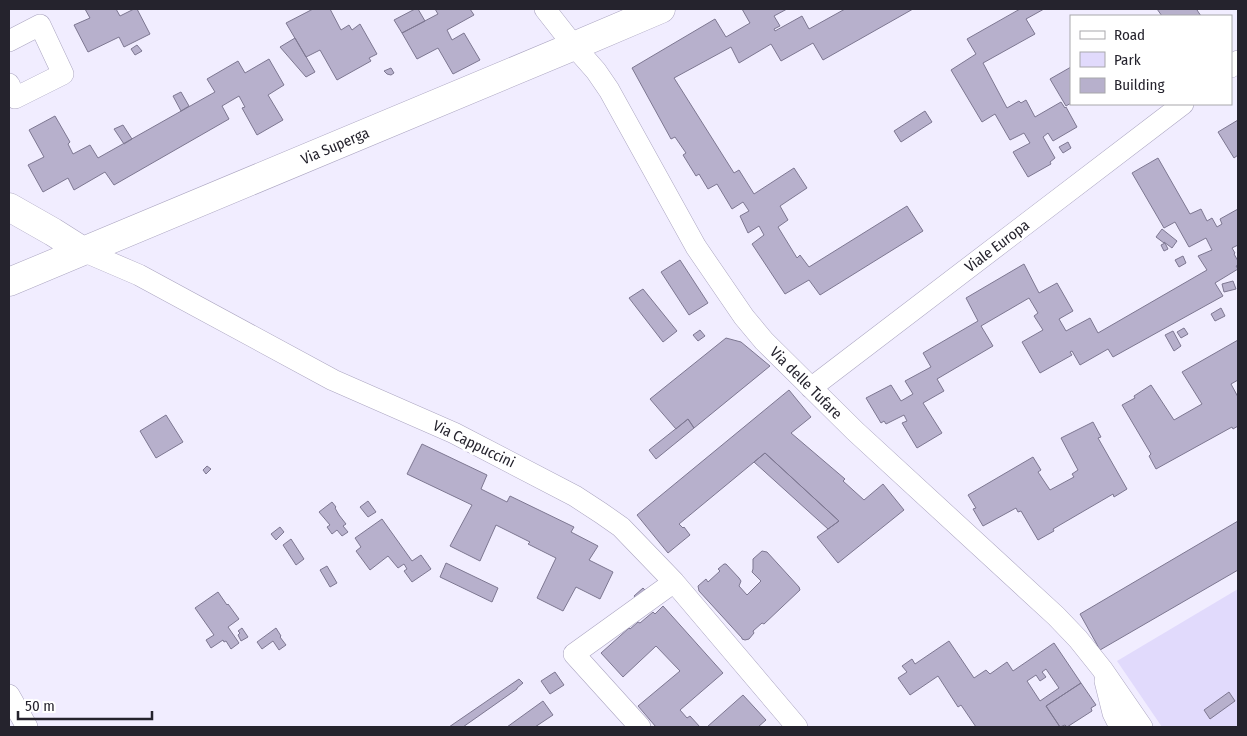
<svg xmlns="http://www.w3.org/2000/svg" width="1247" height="736" font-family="'Fira Sans Condensed',sans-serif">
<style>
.green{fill:#e1dafc}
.building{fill:#b7b0cc;stroke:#7d7791;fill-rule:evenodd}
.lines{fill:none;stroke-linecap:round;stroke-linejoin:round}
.street-casing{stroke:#aba5c1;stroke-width:22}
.secondary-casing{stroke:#aba5c1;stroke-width:29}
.street{stroke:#fff;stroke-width:21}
.secondary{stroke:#fff;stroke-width:28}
.labels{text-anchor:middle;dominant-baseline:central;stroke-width:5;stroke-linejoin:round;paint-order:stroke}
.street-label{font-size:15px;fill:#25232d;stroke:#fff}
</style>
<rect width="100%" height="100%" fill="#f1edff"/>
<!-- green -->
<path class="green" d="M1238 589V727H1162L1117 661Z"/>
<!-- building -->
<path class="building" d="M85 9H116L120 16 134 9H137L150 34 124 47 119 37 88 52 74 25 90 18Z
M313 9H330L341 30 349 25 352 30 360 24 377 54 369 58 371 61 337 80 320 50 306 57 286 23Z
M415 9H418L425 21 402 33 394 20Z
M435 9H470L474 15 447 30 452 40 464 33 480 60 453 74 438 48 417 59 402 33 438 14Z
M742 9H787L774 16 780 26 774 29 775 31 802 16 809 29 845 9H913L823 60 813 43 781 61 771 44 739 63 731 47 674 78 734 173 739 170 754 194 794 168 807 188 780 206 788 220 778 227 797 258 800 255 809 267 907 206 923 231 820 295 809 280 785 294 752 244 764 235 759 226 748 233 740 216 749 211 743 202 732 209 717 184 708 189 699 174 696 176 683 155 686 153 675 137 671 139 632 68 715 19 726 37 750 23Z
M1020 9H1044L1026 19 1035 34 983 63 1007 108 1019 101 1021 103 1026 100 1035 117 1061 102 1065 108 1066 107 1077 127 1053 141 1048 133 1043 137 1055 158 1050 162 1051 164 1028 177 1013 152 1030 143 1024 133 1010 140 995 114 982 122 951 70 976 54 967 39Z
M1157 9H1200L1197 10 1201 16H1162Z
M295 38 315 72 306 77 280 47Z
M137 45 142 51 135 55 131 49Z
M269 59 284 85 268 95 283 120 257 135 242 108 245 107 239 96 222 106 229 119 114 185 105 172 74 190 68 178 43 192 28 165 44 157 29 130 55 116 70 142 68 144 73 154 90 145 98 158 215 92 207 79 238 61 245 73Z
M1071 67V103L1066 106 1050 79Z
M391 68 394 73 391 75 387 74 384 71Z
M181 92 189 106 181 111 173 96Z
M925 111 932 122 901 142 894 131Z
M1238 120V155L1234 158 1218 132Z
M123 125 132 139 124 144 114 129Z
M1068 142 1071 148 1063 153 1059 147Z
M1158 158 1190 214 1201 209 1207 221 1212 218 1217 227 1222 224 1220 219 1238 209V245L1232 248 1235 253 1234 254 1238 261V265L1236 266 1238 269 1215 283 1223 296 1113 357 1108 349 1080 365 1072 351 1070 352 1072 355 1040 373 1022 342 1043 330 1034 316 1038 313 1029 298 981 326 993 346 937 379 944 391 923 403 942 433 917 448 902 423 907 421 904 415 886 424 884 421 881 423 866 398 891 385 901 401 913 394 905 381 931 367 923 353 978 321 966 298 1024 264 1039 293 1057 283 1073 311 1059 319 1066 331 1090 318 1098 333 1207 270 1198 256 1212 250 1206 238 1189 247 1175 222 1164 228 1132 173Z
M1162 229 1177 241 1172 248 1164 242V243L1156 237Z
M1165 243 1168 249 1164 251 1161 245Z
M1183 256 1186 263 1179 267 1175 260Z
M680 260 708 303 689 315 661 272Z
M1233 281 1236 289 1224 292 1222 284Z
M643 289 677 331 663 342 629 298Z
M1221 308 1225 316 1215 321 1211 314Z
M1184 328 1188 334 1181 338 1177 332Z
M700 330 705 336 698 341 693 335Z
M1173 331 1181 346 1174 351 1165 335Z
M726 338 741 342 770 366 694 428 688 419 676 429 650 399Z
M1238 340V380L1231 384 1238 397V426L1233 429 1232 427 1156 469 1149 456 1151 454 1122 405 1135 398 1134 396 1151 385 1174 420 1202 404 1182 372Z
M789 390 811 417 791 433 845 479 843 481 864 500 883 484 904 510 838 563 817 537 839 521 765 453 679 524 683 528 684 527 690 535 668 553 637 515Z
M166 415 183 442 156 458 140 431Z
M688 419 694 428 656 459 649 450Z
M1093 422 1101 437 1098 438 1127 489 1114 497 1113 494 1053 529 1054 531 1038 540 1021 511 1018 512 1016 508 983 526 973 509 976 508 968 495 1033 457 1041 470 1038 472 1050 490 1074 477 1072 474 1078 470 1061 438Z
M422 444 487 475 481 489 507 502 510 496 574 527 571 532 598 546 589 560 613 572 600 599 576 587 563 611 537 598 556 558 528 544 530 542 496 525 480 561 450 546 472 505 407 474Z
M765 453 839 521 828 529 754 462Z
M207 466 211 469 206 474 203 470Z
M368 501 376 512 368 517 360 507Z
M332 502 336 507 335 508 339 515 346 524 343 526 348 532 342 536 337 530 332 534 327 527 330 525 319 512Z
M382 519 412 561 421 555 431 569 412 582 404 571 407 569 404 564 398 568 388 556 370 570 356 551 361 547 355 538Z
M1238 521V570L1100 650 1080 614Z
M280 527 284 532 276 540 271 534Z
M291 539 304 559 296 565 283 545Z
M762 551 767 552 799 587 800 590 764 624 762 623 753 631 754 633 749 639 745 640 742 639V638L699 591 698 586 706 579 708 582 720 571 718 569 724 564H726L739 578 741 581 739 586 747 595 761 581 752 572 753 569V559Z
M446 563 498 588 492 602 440 577Z
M327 566 337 583 330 587 320 570Z
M643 588 648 593 638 601 634 596Z
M218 592 227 605 228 604 239 619 228 627 239 643 231 649 226 641 224 642 223 640 211 648 206 640 214 635 195 608Z
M663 606 723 673 680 710 687 718 690 716 700 727H656L638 706 680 671 656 646 623 677 601 653 629 628 630 629 638 622 640 623 653 612 655 614Z
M242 628 248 637 241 641 238 635 240 633 238 631Z
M276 628 281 636 280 637 286 645 279 650 273 641 262 649 257 642Z
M949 641 974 678 986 670 990 674 1007 662 1013 671 1054 643 1081 683 1046 706 1060 727H976L961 705 958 707 938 676 910 695 898 678 907 672 902 666 912 659 915 664ZM1046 669 1059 688 1040 701 1027 681 1036 675 1040 681 1046 677 1042 672Z
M555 672 564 685 550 694 541 681Z
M519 679 523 683 517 688V689L463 727H449Z
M1081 683 1096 705 1091 708 1092 711 1067 727 1065 725 1060 727 1046 706Z
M1229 692 1235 701 1210 719 1204 710Z
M743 695 766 720 758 727H707Z
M543 701 553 715 535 727H507Z"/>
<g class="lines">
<defs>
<path id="street" d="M545 9 574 46 596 71 609 90 696 247 744 317 764 341 855 431 1056 616 1078 639 1102 669 1142 727
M9 41 40 25 63 74 15 98 9 84
M1231 67 1238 61
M83 251 139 275 333 380 454 433 575 496 601 513 621 527 674 582 797 727
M811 388 1183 104
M1105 681 1113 713 1120 727
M9 695 27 727
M640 727 574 654 674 582"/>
<path id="secondary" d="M9 207 53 232 83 251
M9 282 574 46 661 9"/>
</defs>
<!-- street casing -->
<use href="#street" class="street-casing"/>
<!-- secondary casing -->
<use href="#secondary" class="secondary-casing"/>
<!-- street -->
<use href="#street" class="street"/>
<!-- secondary -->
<use href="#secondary" class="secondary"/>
</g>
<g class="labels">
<!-- street labels -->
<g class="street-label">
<text transform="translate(335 146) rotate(-23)">Via Superga</text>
<text transform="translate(997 246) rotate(-37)">Viale Europa</text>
<text transform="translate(806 383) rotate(45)">Via delle Tufare</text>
<text transform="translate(474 444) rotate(26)">Via Cappuccini</text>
</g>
</g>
<!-- border -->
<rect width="1247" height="736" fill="none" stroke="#25232d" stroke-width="20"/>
<!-- legend -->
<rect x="1070" y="15" width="162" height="90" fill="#ffffff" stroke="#a8a7ab"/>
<rect x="1080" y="31" width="25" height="8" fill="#ffffff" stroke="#a8a7ab"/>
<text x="1114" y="40" font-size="15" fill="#25232d">Road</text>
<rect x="1080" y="52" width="25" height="15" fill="#e1dafc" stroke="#a8a7ab"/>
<text x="1114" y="65" font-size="15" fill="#25232d">Park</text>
<rect x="1080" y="78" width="25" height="15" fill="#b7b0cc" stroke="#a8a7ab"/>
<text x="1114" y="90" font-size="15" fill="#25232d">Building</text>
<!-- scale -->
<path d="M18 711v8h134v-8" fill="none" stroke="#25232d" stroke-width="2.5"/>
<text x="25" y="711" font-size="15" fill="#25232d" stroke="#ffffff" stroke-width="4" paint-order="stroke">50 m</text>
</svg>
